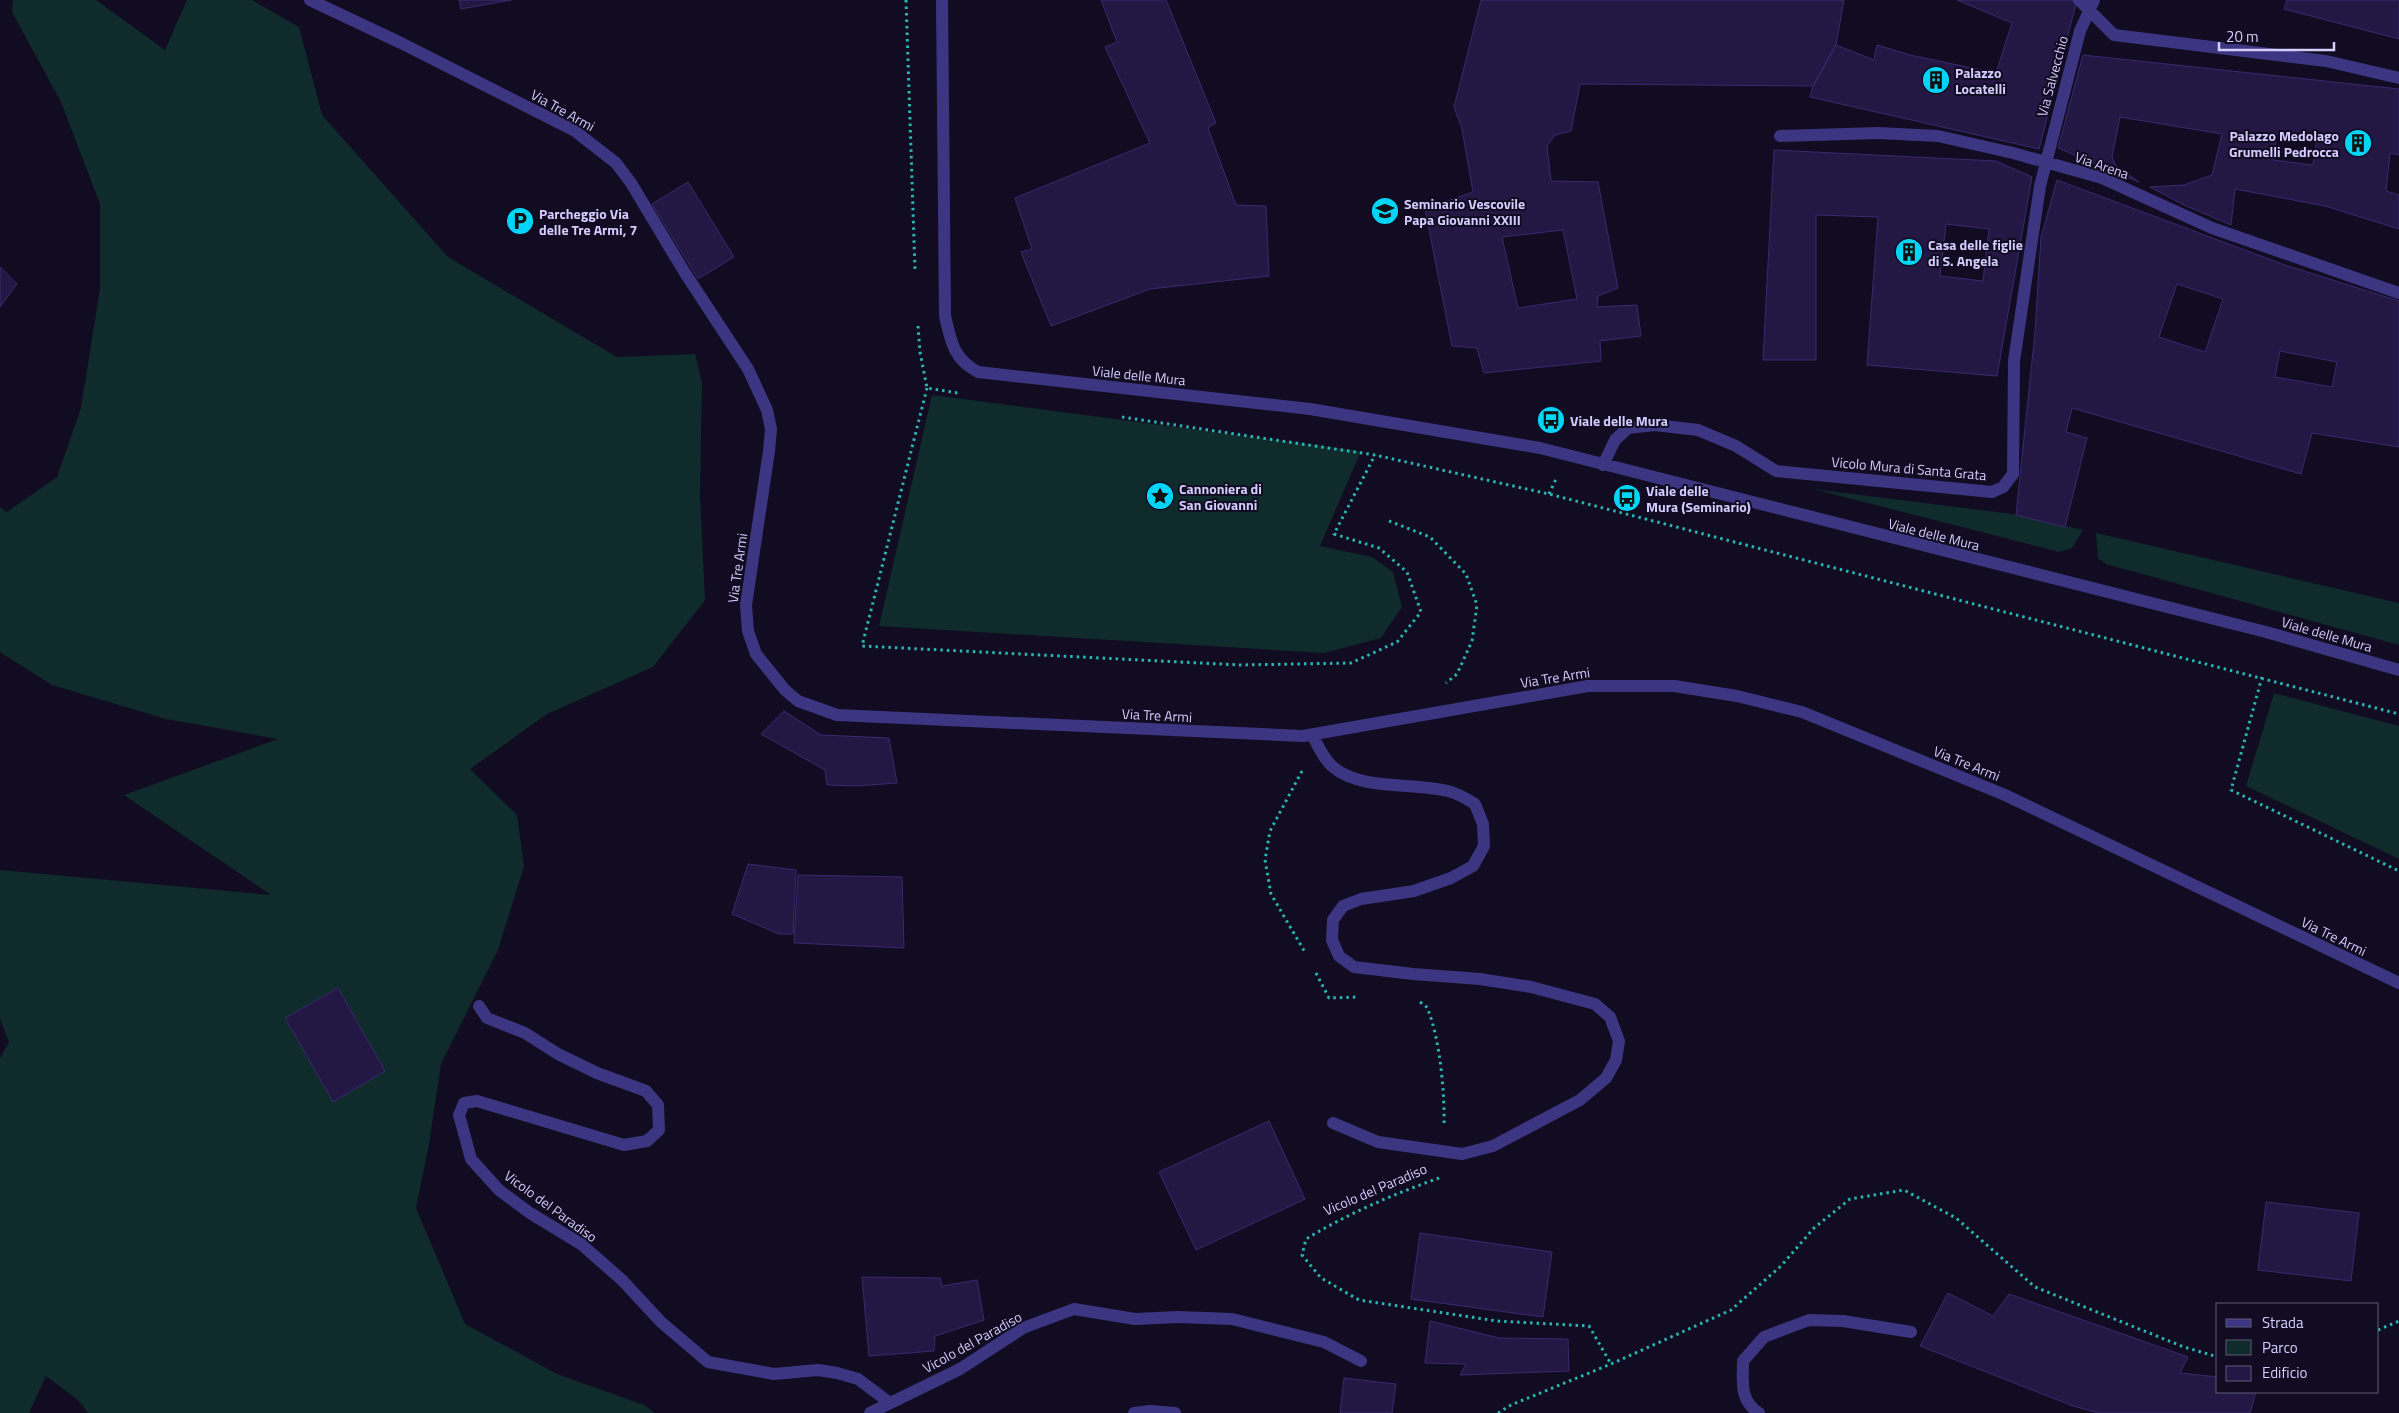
<svg xmlns="http://www.w3.org/2000/svg" width="2399" height="1413" font-family="'Titillium Web',sans-serif">
<style>
.green{fill:#0f2b2b}
.building{fill:#221843;stroke:#3a2970;fill-rule:evenodd}
.lines{fill:none;stroke-linecap:round;stroke-linejoin:round}
.path{stroke:#2ab6b3;stroke-width:3;stroke-dasharray:2.5 4;stroke-linecap:butt}
.minor{stroke:#3c3682;stroke-width:12}
.labels{text-anchor:middle;dominant-baseline:central;stroke-width:4;stroke-linejoin:round;paint-order:stroke}
.poi-label{font-size:14px;font-weight:bold;fill:#d4cdff;stroke:#110c21;text-anchor:start}
.street-label{font-size:14px;fill:#d4cdff;stroke:#110c21}
</style>
<rect width="100%" height="100%" fill="#110c21"/>
<!-- green -->
<path class="green" d="M13 0H96L165 50 187 0H252L299 27 322 115 448 257 617 357 695 354 702 383 700 494 705 600 653 667 547 714 470 769 517 815 524 866 498 950 441 1064 429 1144 416 1208 465 1324 557 1374 644 1405 655 1413H88L78 1400 46 1376 29 1413H0V1058L9 1042 0 1019V870L271 895 124 795 278 739 166 719 52 685 0 652V507L7 512 57 477 81 408 100 289V204L61 102 12 12Z
M932 395 1361 451 1320 546 1372 557 1393 572 1402 607 1381 638 1324 653 879 626Z
M1813 489 2012 514 2083 530 2072 548 2059 552Z
M2096 533 2399 603V645L2106 564 2098 558Z
M2274 693 2399 726V859L2246 786Z"/>
<!-- building -->
<path class="building" d="M459 0H511L461 9Z
M1101 0H1166L1216 123 1208 128 1236 205 1266 206 1269 276 1150 289 1051 326 1021 252 1032 249 1015 198 1150 143 1105 47 1117 42Z
M1481 0H1844L1836 45 1813 86 1580 84 1571 131 1555 135 1547 146 1551 181 1598 182 1618 288 1598 296 1597 307 1637 305 1641 336 1600 341 1601 361 1484 373 1477 348 1452 346 1425 209 1473 192 1462 129 1454 107ZM1563 230 1577 299 1518 308 1502 237Z
M1957 0H2072L2076 4 2039 149 1810 97 1813 86 1836 45 1874 60 1877 45 1910 55 1996 73 2012 23Z
M2287 0H2399V39L2284 9Z
M2083 55 2399 89V155L2390 153 2386 191 2399 195V229L2325 206 2235 189 2231 225 2184 205 2150 187 2184 185 2212 175 2222 134 2120 117 2112 157 2116 166 2139 182 2058 148ZM2277 133 2317 138 2313 165 2273 160Z
M1774 150 1996 161 2032 177 1997 376 1867 365 1878 217 1816 215V360H1763ZM1946 224 1989 229 1983 281 1940 276Z
M2057 180 2285 265 2399 301V447L2312 433 2301 474 2072 408 2066 432 2087 438 2065 527 2016 515 2035 332 2041 237ZM2177 284 2223 299 2205 352 2159 337ZM2280 351 2337 362 2332 387 2275 377Z
M688 182 734 257 698 279 652 204Z
M0 267 17 284 0 307Z
M784 711 821 735 889 738 897 783 856 786 827 785 825 770 761 734Z
M748 864 796 870 793 934H779L732 914Z
M798 875 902 877 904 948 794 943Z
M338 988 385 1071 333 1102 285 1018Z
M1269 1121 1305 1199 1196 1250 1159 1172Z
M2266 1202 2359 1213 2351 1281 2258 1270Z
M1420 1233 1552 1252 1543 1317 1411 1299Z
M862 1277 940 1278 942 1286 977 1280 984 1320 935 1336 934 1351 869 1356Z
M1948 1293 1993 1316 2009 1294 2188 1357 2180 1373 2218 1377V1392H2256L2250 1413H2099L2073 1406 1920 1346Z
M1430 1321 1499 1338 1568 1339 1569 1371 1460 1375 1466 1364 1425 1363Z
M1344 1378 1396 1384 1392 1413H1340Z"/>
<g class="lines">
<!-- path -->
<path class="path" d="M906 0 915 270
M918 326 920 352 927 388 958 393
M927 388 862 646 1240 665 1351 663 1397 642 1421 612 1407 572 1379 548 1334 534 1375 455
M1122 417 1375 455 1549 494 2399 714
M1549 494 1556 479
M1389 521 1430 537 1466 574 1477 605 1472 641 1457 674 1446 683
M2262 677 2231 790 2399 871
M1302 771 1270 831 1265 860 1271 894 1306 954
M1316 973 1329 998 1359 997
M1420 1002C1424 1005 1427 1006 1428 1010 1440 1039 1445 1095 1444 1126
M1439 1178C1394 1194 1347 1214 1306 1239L1302 1255 1321 1278 1359 1300 1497 1321 1589 1326 1611 1364
M2378 1330 2399 1321
M1498 1413 1511 1405 1611 1364 1731 1310 1781 1266 1814 1228 1850 1199 1904 1190 1956 1218 2035 1287 2184 1347 2218 1357"/>
<!-- minor -->
<path class="minor" d="M310 0 401 43 575 131 616 163 631 183 685 273 748 369 767 410 771 429 769 451 746 605 748 631 756 654 785 690 798 701 837 715 1303 736 1588 686H1674L1737 696 1802 712 2005 795 2399 983
M942 0 945 316C951 341 953 359 978 372L1310 409 1540 448 2266 632 2399 670
M2079 0 2114 35 2326 61 2399 78
M1780 136 1878 133 1938 136 2013 153 2102 178 2212 228 2399 293
M1603 465 1615 440 1628 428 1655 425 1698 430 1736 446 1776 471 1992 492 2003 487 2013 474 2014 361 2040 186 2080 31 2094 0
M1312 735C1318 745 1324 760 1333 767 1361 791 1412 782 1448 791 1457 793 1467 799 1475 804L1483 824 1484 846 1473 866 1451 878 1414 891 1361 899 1343 906 1333 920 1332 940 1339 956 1354 967 1413 974 1480 979 1531 987 1595 1004 1610 1017 1619 1041 1616 1060 1606 1078 1580 1100 1493 1146 1462 1154 1378 1142 1333 1123
M479 1006 487 1018 525 1033 558 1054 597 1073 646 1091 658 1105 659 1130 647 1141 624 1145 477 1101 464 1103 459 1115 471 1159 499 1190 530 1213 581 1244 622 1280 661 1322 708 1362 774 1374 818 1370 837 1373 858 1379 890 1403
M870 1413 960 1369 1023 1328 1074 1309 1135 1319 1178 1317 1232 1319 1324 1342 1361 1361
M1134 1413 1150 1411 1175 1413
M1759 1413C1739 1400 1743 1382 1743 1361L1764 1337 1809 1320 1843 1321 1911 1332"/>
</g>
<!-- icons -->
<defs>
<symbol id="building-disc" viewBox="-11 -11 22 22"><circle r="9.5" fill="#00d5f8" stroke="#110c21"/><path d="M-4-6H4V6H1V3H-1V6H-4ZM-2.5-4.3h1.7v1.8h-1.7ZM.8-4.3h1.7v1.8H.8ZM-2.5-1h1.7V.8h-1.7ZM.8-1h1.7V.8H.8Z" fill="#111"/></symbol>
<symbol id="school-disc" viewBox="-11 -11 22 22"><circle r="9.5" fill="#00d5f8" stroke="#110c21"/><path d="M0-5L7-2L0 1L-7-2ZM-4 1L0 2.5L4 1V4Q0 6-4 4Z" fill="#111"/></symbol>
<symbol id="parking-disc" viewBox="-11 -11 22 22"><circle r="9.5" fill="#00d5f8" stroke="#110c21"/><path d="M-3.5-5.5H1a3.5 3.5 0 0 1 0 7H-1V5.5H-3.5ZM-1-3.4V-.6H.8a1.4 1.4 0 0 0 0-2.8Z" fill="#111"/></symbol>
<symbol id="bus-disc" viewBox="-11 -11 22 22"><circle r="9.5" fill="#00d5f8" stroke="#110c21"/><path d="M-5-6H5V4H4V6H2V4H-2V6H-4V4H-5ZM-3.5-4V0h7V-4ZM-3.5 1.2v1.5H-2V1.2ZM2 1.2v1.5H3.5V1.2Z" fill="#111"/></symbol>
<symbol id="sight-disc" viewBox="-11 -11 22 22"><circle r="9.5" fill="#00d5f8" stroke="#110c21"/><path d="M0-6L1.8-2.2L6-1.7L2.9 1.2L3.7 5.4L0 3.3L-3.7 5.4L-2.9 1.2L-6-1.7L-1.8-2.2Z" fill="#111"/></symbol>
</defs>
<g fill-rule="evenodd">
<use href="#building-disc" x="1920" y="64" width="32" height="32"/>
<use href="#building-disc" x="2342" y="127" width="32" height="32"/>
<use href="#school-disc" x="1369" y="195" width="32" height="32"/>
<use href="#parking-disc" x="504" y="205" width="32" height="32"/>
<use href="#building-disc" x="1893" y="236" width="32" height="32"/>
<use href="#bus-disc" x="1535" y="404" width="32" height="32"/>
<use href="#sight-disc" x="1144" y="480" width="32" height="32"/>
<use href="#bus-disc" x="1611" y="482" width="32" height="32"/>
</g>
<g class="labels">
<!-- poi labels -->
<g class="poi-label">
<text x="1955" y="72">Palazzo<tspan x="1955" dy="16">Locatelli</tspan></text>
<text x="2339" y="135" text-anchor="end">Palazzo Medolago<tspan x="2339" dy="16">Grumelli Pedrocca</tspan></text>
<text x="1404" y="203">Seminario Vescovile<tspan x="1404" dy="16">Papa Giovanni XXIII</tspan></text>
<text x="539" y="213">Parcheggio Via<tspan x="539" dy="16">delle Tre Armi, 7</tspan></text>
<text x="1928" y="244">Casa delle figlie<tspan x="1928" dy="16">di S. Angela</tspan></text>
<text x="1570" y="420">Viale delle Mura</text>
<text x="1179" y="488">Cannoniera di<tspan x="1179" dy="16">San Giovanni</tspan></text>
<text x="1646" y="490">Viale delle<tspan x="1646" dy="16">Mura (Seminario)</tspan></text>
</g>
<!-- street labels -->
<g class="street-label">
<text transform="translate(2052 76) rotate(-75)">Via Salvecchio</text>
<text transform="translate(563 110) rotate(29)">Via Tre Armi</text>
<text transform="translate(2102 165) rotate(19)">Via Arena</text>
<text transform="translate(1139 375) rotate(6)">Viale delle Mura</text>
<text transform="translate(1909 468) rotate(5)">Vicolo Mura di Santa Grata</text>
<text transform="translate(1934 534) rotate(14)">Viale delle Mura</text>
<text transform="translate(737 568) rotate(-82)">Via Tre Armi</text>
<text transform="translate(2327 634) rotate(16)">Viale delle Mura</text>
<text transform="translate(1555 677) rotate(-9)">Via Tre Armi</text>
<text transform="translate(1157 715) rotate(3)">Via Tre Armi</text>
<text transform="translate(1967 763) rotate(22)">Via Tre Armi</text>
<text transform="translate(2334 936) rotate(26)">Via Tre Armi</text>
<text transform="translate(1375 1189) rotate(-23)">Vicolo del Paradiso</text>
<text transform="translate(551 1206) rotate(36)">Vicolo del Paradiso</text>
<text transform="translate(972 1342) rotate(-29)">Vicolo del Paradiso</text>
</g>
</g>
<!-- legend -->
<rect x="2216" y="1303" width="162" height="90" fill="#110c21" stroke="#5f597a"/>
<rect x="2226" y="1319" width="25" height="8" fill="#3c3682" stroke="#5f597a"/>
<text x="2262" y="1328" font-size="15" fill="#d4cdff">Strada</text>
<rect x="2226" y="1340" width="25" height="15" fill="#0f2b2b" stroke="#5f597a"/>
<text x="2262" y="1353" font-size="15" fill="#d4cdff">Parco</text>
<rect x="2226" y="1366" width="25" height="15" fill="#221843" stroke="#5f597a"/>
<text x="2262" y="1378" font-size="15" fill="#d4cdff">Edificio</text>
<!-- scale -->
<path d="M2219 42v8h115v-8" fill="none" stroke="#d4cdff" stroke-width="2.5"/>
<text x="2226" y="42" font-size="15" fill="#d4cdff" stroke="#110c21" stroke-width="4" paint-order="stroke">20 m</text>
</svg>
